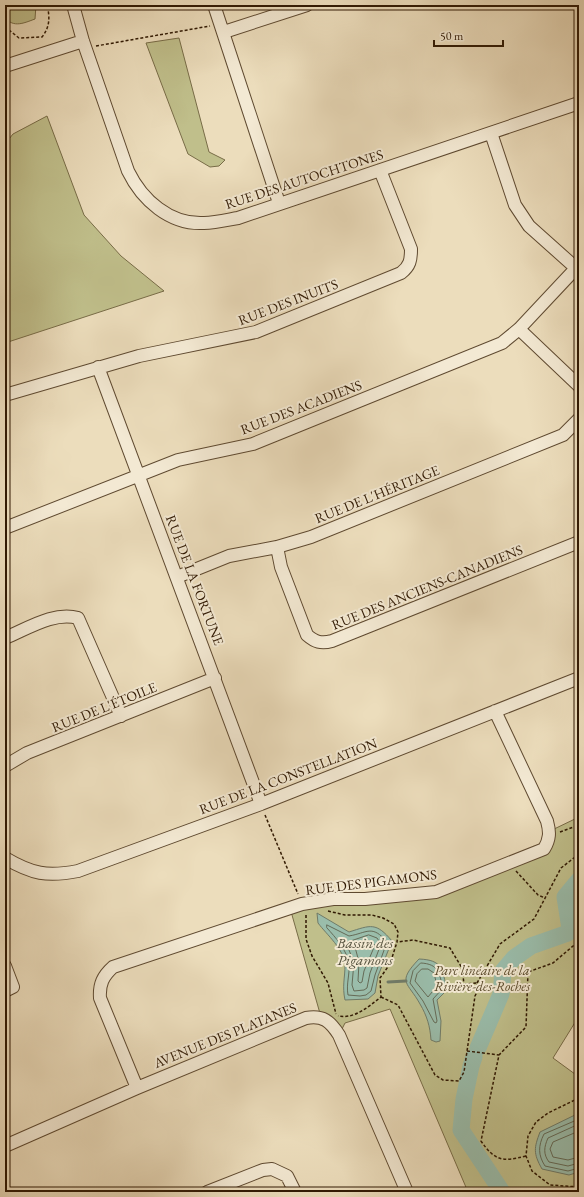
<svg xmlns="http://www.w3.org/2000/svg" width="584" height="1197" font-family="'EB Garamond',serif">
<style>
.green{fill:#c0bf8b;stroke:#786c47}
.water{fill:#9abdab;stroke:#707b68}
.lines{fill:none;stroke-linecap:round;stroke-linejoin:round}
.shore{stroke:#656b57;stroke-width:1}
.stream{stroke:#707b68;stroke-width:3}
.river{stroke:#9abdab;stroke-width:17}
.minor-casing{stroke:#5f4a31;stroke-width:14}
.path{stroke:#301903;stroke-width:1.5;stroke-dasharray:3 2;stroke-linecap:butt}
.minor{stroke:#f3e9d3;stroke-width:12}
.labels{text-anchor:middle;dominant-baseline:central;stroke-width:4;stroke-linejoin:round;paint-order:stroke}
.street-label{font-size:14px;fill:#301903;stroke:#f3e9d3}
.park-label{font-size:14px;font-style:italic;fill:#5b4b2c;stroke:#f3e9d3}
.water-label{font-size:15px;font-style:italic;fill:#55523e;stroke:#f3e9d3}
</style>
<rect width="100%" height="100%" fill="#ecddbc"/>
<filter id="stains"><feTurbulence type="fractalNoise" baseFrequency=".005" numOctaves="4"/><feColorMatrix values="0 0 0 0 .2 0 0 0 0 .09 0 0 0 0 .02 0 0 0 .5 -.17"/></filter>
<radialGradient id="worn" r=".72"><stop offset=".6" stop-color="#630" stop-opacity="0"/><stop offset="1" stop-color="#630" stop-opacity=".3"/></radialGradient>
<!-- green -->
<path class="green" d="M5 5H36L35 19C24 23 14 28 5 18Z
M179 38 209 152 225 160 219 166 210 167 188 154 146 43Z
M47 116 84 215 121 256 164 291 5 343V144L13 134Z
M579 817V1016L553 1058 579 1077V1192H468L390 1009 345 1023 339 1035 321 1017 290 908 436 892 537 852 550 831Z"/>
<!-- water -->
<path class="water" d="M317 913 349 932C371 925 376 922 392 941L378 976 375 993 368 999 345 1000C342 986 345 978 345 965 344 949 327 935 318 923Z
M419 959C443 960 442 969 447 990L437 1000 441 1021 440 1041 436 1042 431 1040C430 1026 427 1016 420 1004 408 982 396 983 419 959Z
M577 1114 579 1116V1172L569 1175 542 1169C533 1153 534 1148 540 1132Z"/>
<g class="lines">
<!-- shore -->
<path class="shore" d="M327 925 349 936C367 933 372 924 387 942L375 975 371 991 366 995 360 996 348 995C346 984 350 974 349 963 346 949 336 938 327 928Z
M369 935 377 938 381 944 370 973 367 988 364 990 354 991 352 985 354 962 346 943Z
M369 941 375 945 364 971 362 982 360 983 358 981 359 962 355 947Z
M421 963C439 964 439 973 443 988L433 999 437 1021 436 1023 434 1022 423 1001 410 983 413 971Z
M422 969H428L434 973 437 986 428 997 415 981 417 974Z
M579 1119 544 1134C538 1146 538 1155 545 1166L568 1171 579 1168
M579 1124 548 1138C544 1147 543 1154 549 1162L568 1166 579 1163
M579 1131 553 1142 550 1149 553 1157 568 1160 579 1157"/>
<!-- stream -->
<path class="stream" d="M388 982 406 981"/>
<!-- river -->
<path class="river" d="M478 1048 501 994 503 971 514 958 531 946 568 933 570 929 565 897 579 880
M474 1057 471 1066 464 1099 461 1130 502 1192"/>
<defs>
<path id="minor" d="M73 5 83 41 128 171C142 200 170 225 204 223 215 223 227 220 238 218L579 103
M214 5 279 203
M224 32 307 5
M5 66 83 41
M491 133 515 205 529 226 576 268
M519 329 579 386
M98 367 261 804
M5 395 139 356 256 332 401 273C410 266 411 260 411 249L380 170
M5 528 178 460 253 444 502 343 519 329 579 265
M277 547 281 567 307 635C315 642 321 644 332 641L579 542
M177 577 229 556 277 547 311 537 563 435 579 419
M5 638C27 629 54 611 78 618L121 716
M5 766 27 753 215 678
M5 858C32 874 47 877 78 871L261 804 579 678
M5 966 13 987 5 991
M137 1088 100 998C99 984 103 976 113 967L302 904 333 899H365L436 892 544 849C550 839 550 832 547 821L495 711
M5 1146 137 1088 306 1018C323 1015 330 1021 339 1035L407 1192
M207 1192 263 1170 272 1169 287 1176 295 1192"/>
</defs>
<!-- minor casing -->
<use href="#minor" class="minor-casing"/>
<!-- path -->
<path class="path" d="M5 27 19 38 42 37C50 27 50 17 47 5
M96 46 210 26
M265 815 298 894
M560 832 579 825
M516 871 538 895 545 898
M328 911 345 915H372L383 918 394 924 398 932 397 942 390 964 380 978 381 997C368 1007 355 1019 338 1016
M306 915V939L312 956 328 983 336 1014
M477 983 500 944 534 919 561 868 579 854
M381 997 398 1005 435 1075 443 1080 459 1081 464 1072 475 996 478 990 477 983 464 984 462 968 450 948 413 940 397 942
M467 1051 499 1055
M579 1098 548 1113 536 1122 528 1136 526 1156 532 1171 550 1185 579 1187
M526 1156C502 1162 495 1161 481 1141L499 1055 526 1027 528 972 553 963 579 941
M579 1192V1189"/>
<!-- minor -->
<use href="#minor" class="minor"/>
</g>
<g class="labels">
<!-- street labels -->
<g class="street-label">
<text transform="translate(304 179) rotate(-18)">RUE DES AUTOCHTONES</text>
<text transform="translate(288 302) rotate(-21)">RUE DES INUITS</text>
<text transform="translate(301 407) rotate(-21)">RUE DES ACADIENS</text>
<text transform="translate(377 494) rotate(-22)">RUE DE L'HÉRITAGE</text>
<text transform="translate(195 580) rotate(69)">RUE DE LA FORTUNE</text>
<text transform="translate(427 587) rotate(-22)">RUE DES ANCIENS-CANADIENS</text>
<text transform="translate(104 707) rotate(-22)">RUE DE L'ÉTOILE</text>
<text transform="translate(288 776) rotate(-21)">RUE DE LA CONSTELLATION</text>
<text transform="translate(371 882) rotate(-7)">RUE DES PIGAMONS</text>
<text transform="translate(225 1035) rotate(-22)">AVENUE DES PLATANES</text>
</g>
<!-- park labels -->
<g class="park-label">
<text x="482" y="970">Parc linéaire de la<tspan x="482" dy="16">Rivière-des-Roches</tspan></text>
</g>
<!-- water labels -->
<g class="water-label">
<text x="365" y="942">Bassin des<tspan x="365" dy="17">Pigamons</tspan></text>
</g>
</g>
<!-- margin -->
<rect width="584" height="1197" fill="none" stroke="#ecddbc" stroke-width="20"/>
<rect x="6" y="6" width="572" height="1185" fill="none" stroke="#301903" stroke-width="2"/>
<rect x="10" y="10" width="564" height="1177" fill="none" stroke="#301903"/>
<!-- scale -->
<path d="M434 40v6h69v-6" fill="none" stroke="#301903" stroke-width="2"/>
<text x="440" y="40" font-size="12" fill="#301903" stroke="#f3e9d3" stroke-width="3" paint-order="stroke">50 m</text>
<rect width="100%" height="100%" filter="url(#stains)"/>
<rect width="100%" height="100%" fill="url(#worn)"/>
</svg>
